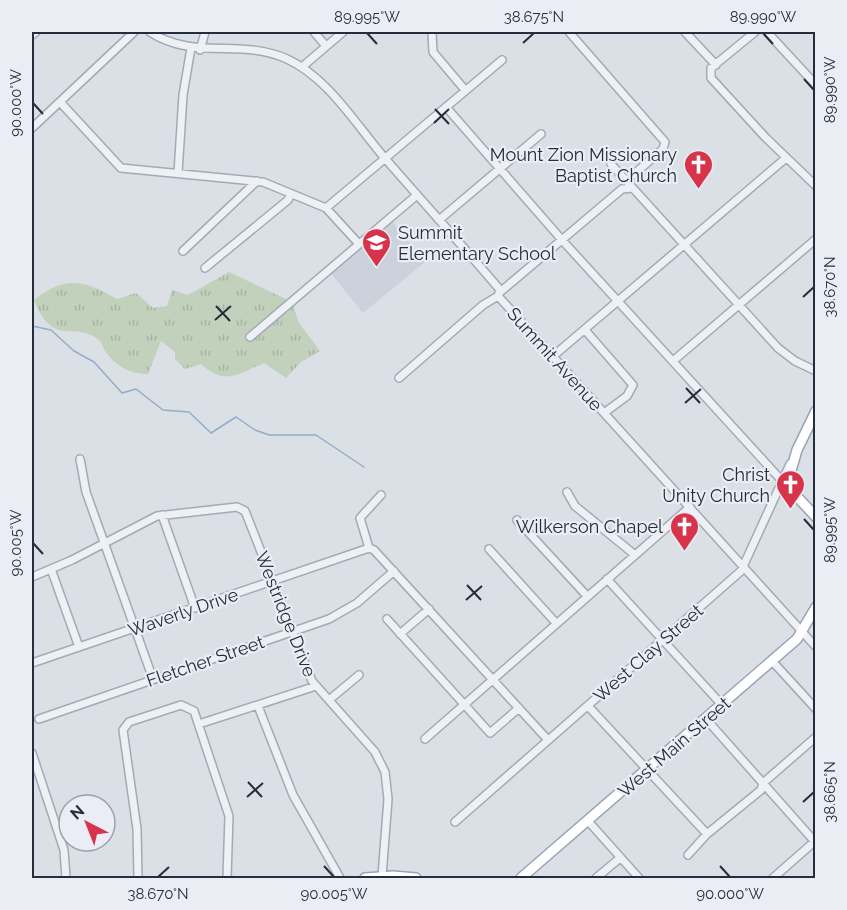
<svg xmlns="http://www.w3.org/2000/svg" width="847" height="910" font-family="Raleway,sans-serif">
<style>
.built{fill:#ccd2dc}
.grass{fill:url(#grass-tufts)}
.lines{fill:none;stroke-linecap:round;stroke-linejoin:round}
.stream{stroke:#92adca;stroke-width:1.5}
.minor-casing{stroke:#a4aab3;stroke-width:10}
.major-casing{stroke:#99a3b3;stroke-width:12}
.minor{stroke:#edf0f5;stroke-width:7}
.major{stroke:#fff;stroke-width:9}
.ticks{fill:none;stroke:#242d3d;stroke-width:2}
.labels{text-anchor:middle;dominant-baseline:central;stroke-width:4.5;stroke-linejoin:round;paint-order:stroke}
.poi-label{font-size:18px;fill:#242d3d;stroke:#eaeef4;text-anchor:end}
.street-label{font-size:18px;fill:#242d3d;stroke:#eaeef4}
.neatline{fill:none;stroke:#242d3d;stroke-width:2}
.ticks-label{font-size:15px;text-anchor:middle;fill:#242d3d}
</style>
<defs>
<pattern id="grass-tufts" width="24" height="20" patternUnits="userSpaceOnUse" patternTransform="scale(1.5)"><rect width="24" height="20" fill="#c1d1bb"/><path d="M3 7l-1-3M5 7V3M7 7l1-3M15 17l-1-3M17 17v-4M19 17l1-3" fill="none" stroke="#a6b4a2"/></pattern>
</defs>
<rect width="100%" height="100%" fill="#dbdfe6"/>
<!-- built -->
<path class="built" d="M392 221 425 262 363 313 330 272Z"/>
<!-- grass -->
<path class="grass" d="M229 272 292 302 299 323 320 351 301 362 286 378 264 363C237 374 225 386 201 364L185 369 175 359V352L161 341 148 374C129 374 116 366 105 351 103 347 101 341 98 339 73 321 53 348 34 300 65 275 84 280 117 299L136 293 153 308 167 306 172 290 188 295Z"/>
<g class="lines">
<!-- stream -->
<path class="stream" d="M32 326 51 330 74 351 94 362 122 393 136 389 163 410 189 412 211 433 236 417 255 430 269 435H316L364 467"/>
<defs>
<path id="minor" d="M150 32C195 61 241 38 287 59 327 77 355 123 383 156 422 201 462 245 501 291
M314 32 326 46
M432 32 433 52 465 90
M569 32 665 142 663 149 626 181
M685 32 716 65
M755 32 711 68V78L765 137 816 186
M767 32 816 85
M32 35 36 32
M200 50 205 32
M302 67 343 32
M60 102 121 168 263 182 326 208 359 244
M446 107 562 240 783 482
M32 128 134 32
M611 164 778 348 795 361 816 371
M178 173 183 95 191 48
M326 208 502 60
M439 220 541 134
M183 251 257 181
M205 268 288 200 291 194
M499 293 622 189 632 188
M498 296 816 647
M585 330 633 385 627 396 604 413
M250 337 417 195
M552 357 786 158
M673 361 816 239
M399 378 483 305 498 296
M80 459 86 492 153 679
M567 492 575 506 635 555
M381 495 360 518 369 548 374 550 548 740
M162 515 195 608
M517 520 587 596
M489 549 556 623
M51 569 79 647
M32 577 72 560 157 516 237 507 245 511 312 681 375 752 385 772 388 799 382 876
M607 579 722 705
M387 619 490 733 519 708
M400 634 429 609
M772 661 816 709
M32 663 369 548
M329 700 359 675
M258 706 293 795 340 878
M588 706 707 834
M39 719 329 619 357 603 394 571
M706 719 816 843
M199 724 316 686
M425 739 690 507
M32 753 64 850 66 878
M588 821 639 878
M455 822 741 571 790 464
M688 855 707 834 761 790 763 783 816 737
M138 878 137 829 123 730 129 722 181 705 194 711 229 816 227 878
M596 878 620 858
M773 878 814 842"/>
<path id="major" d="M816 411 797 450 788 481V487L816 517
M365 878 393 876 416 878
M521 878 797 639 816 607"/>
</defs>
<!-- minor casing -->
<use href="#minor" class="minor-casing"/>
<!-- major casing -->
<use href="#major" class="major-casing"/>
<!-- minor -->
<use href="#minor" class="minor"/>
<!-- major -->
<use href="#major" class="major"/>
</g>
<!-- ticks -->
<path class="ticks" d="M367 33 377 44M763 33 773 44M523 43 534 33M804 79 814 90M33 103 43 114M435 109 449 124M434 123 449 109M803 297 814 287M216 306 230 321M215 320 231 306M686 388 700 403M685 403 701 389M804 519 814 530M33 543 43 554M467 585 481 600M466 600 482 586M248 782 262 797M247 797 263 783M803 802 814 792M324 866 334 877M720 866 730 877M158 877 169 867"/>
<!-- icons -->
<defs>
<symbol id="church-pin" viewBox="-11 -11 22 30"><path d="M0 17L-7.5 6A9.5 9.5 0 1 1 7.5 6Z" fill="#d7344c" stroke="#eaeef4"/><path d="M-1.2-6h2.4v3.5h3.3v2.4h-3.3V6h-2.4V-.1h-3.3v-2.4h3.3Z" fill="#fff"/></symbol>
<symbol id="school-pin" viewBox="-11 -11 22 30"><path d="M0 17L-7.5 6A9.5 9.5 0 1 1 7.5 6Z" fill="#d7344c" stroke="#eaeef4"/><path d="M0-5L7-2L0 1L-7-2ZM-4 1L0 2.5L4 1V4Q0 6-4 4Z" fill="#fff"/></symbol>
</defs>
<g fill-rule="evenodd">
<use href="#church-pin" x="682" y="148" width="33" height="45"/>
<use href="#school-pin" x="360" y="226" width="33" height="45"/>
<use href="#church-pin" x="774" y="468" width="33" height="45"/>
<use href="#church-pin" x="668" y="510" width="33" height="45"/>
</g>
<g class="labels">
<!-- poi labels -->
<g class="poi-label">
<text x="677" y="154">Mount Zion Missionary<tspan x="677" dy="21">Baptist Church</tspan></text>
<text x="398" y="232" text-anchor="start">Summit<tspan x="398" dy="21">Elementary School</tspan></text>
<text x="770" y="474">Christ<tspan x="770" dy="21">Unity Church</tspan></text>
<text x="663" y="526">Wilkerson Chapel</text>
</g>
<!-- street labels -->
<g class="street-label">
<text transform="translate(555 359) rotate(48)">Summit Avenue</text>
<text transform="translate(183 612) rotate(-19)">Waverly Drive</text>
<text transform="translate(286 614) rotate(68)">Westridge Drive</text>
<text transform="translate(648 653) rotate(-41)">West Clay Street</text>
<text transform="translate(205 661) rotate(-19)">Fletcher Street</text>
<text transform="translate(674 747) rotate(-41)">West Main Street</text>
</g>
</g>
<!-- border -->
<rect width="847" height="910" fill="none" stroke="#eaeef4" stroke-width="66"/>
<!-- north arrow -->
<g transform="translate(87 823) rotate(318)"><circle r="28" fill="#eaeef4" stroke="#9ba1ab" stroke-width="1.5"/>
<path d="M0-4.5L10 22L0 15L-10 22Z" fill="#d7344c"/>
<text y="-9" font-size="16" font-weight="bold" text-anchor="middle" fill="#242d3d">N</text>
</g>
<rect x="33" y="33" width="781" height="844" class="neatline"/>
<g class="ticks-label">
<text x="367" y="22">89.995°W</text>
<text x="534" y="22">38.675°N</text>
<text x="763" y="22">89.990°W</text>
<text transform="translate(830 90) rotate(-90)" y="5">89.990°W</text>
<text transform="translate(16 103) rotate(-90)" y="5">90.000°W</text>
<text transform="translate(830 287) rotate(-90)" y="5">38.670°N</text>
<text transform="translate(830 530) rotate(-90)" y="5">89.995°W</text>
<text transform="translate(16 543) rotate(-90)" y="5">90.005°W</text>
<text transform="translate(830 792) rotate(-90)" y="5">38.665°N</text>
<text x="158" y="899">38.670°N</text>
<text x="334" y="899">90.005°W</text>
<text x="730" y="899">90.000°W</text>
</g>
</svg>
